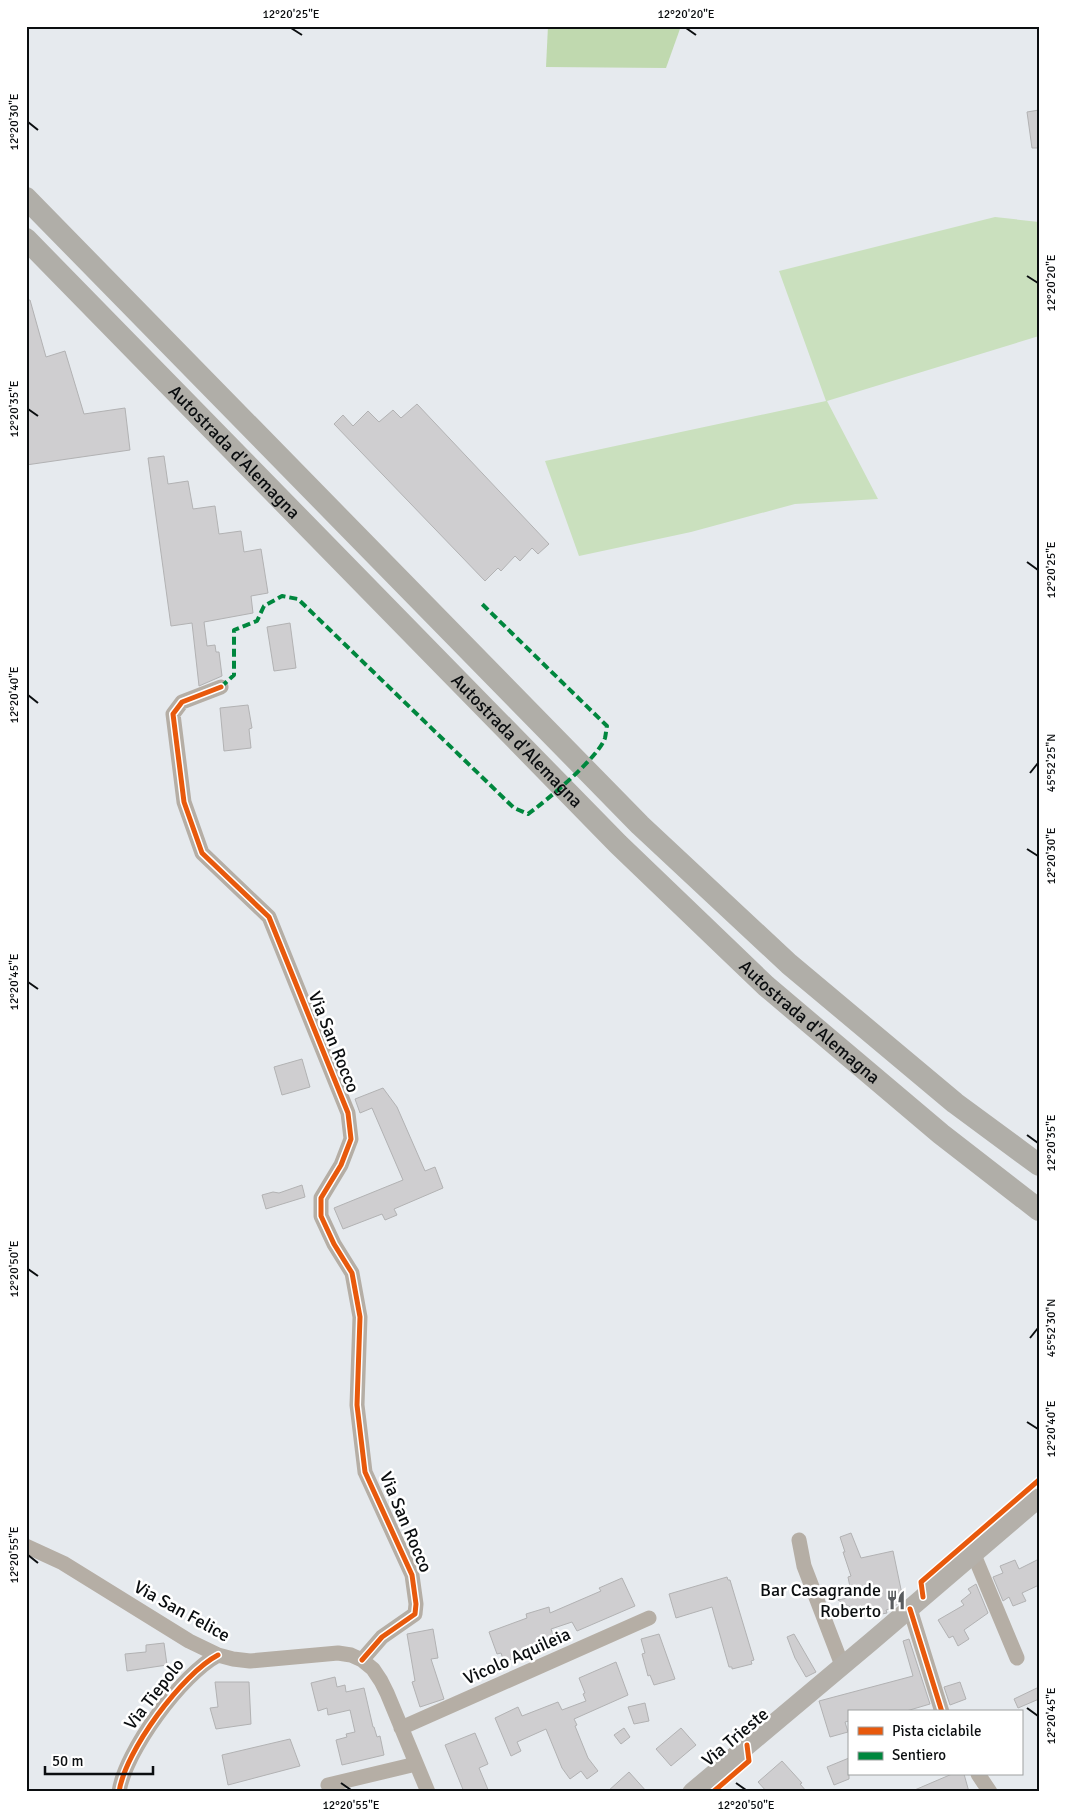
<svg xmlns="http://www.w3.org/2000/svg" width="1065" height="1818" font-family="Signika,sans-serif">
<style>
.green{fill:#cae0be}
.forest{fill:#c0d9af}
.building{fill:#cfced0;stroke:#b2b2b3}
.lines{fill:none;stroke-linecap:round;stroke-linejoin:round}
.minor{stroke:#b5aea5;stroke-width:15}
.major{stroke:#b4b0aa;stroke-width:19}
.highway{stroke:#b0aea8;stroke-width:22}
.quiet{stroke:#00873e;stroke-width:4;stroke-dasharray:8 4;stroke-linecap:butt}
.cycleway-casing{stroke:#fff;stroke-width:8}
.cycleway{stroke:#e8590c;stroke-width:5}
.ticks{fill:none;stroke:#0b0e10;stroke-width:2}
.labels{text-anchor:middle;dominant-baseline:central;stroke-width:5;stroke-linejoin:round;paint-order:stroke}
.street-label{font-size:18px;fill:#0b0e10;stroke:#fff}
.poi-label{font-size:18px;fill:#0b0e10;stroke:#fff;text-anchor:end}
.neatline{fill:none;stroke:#0b0e10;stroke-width:2}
.ticks-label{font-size:12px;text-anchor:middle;fill:#0b0e10}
</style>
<rect width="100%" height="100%" fill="#e6eaee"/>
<!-- green -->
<path class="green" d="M995 217 1039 222V336L827 401 878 499 795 504 691 532 579 556 545 461 826 401 779 271Z"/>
<!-- forest -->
<path class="forest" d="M548 26H681L666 68 546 67Z"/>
<!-- building -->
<path class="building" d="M1039 110V148H1032L1027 112Z
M26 300H30L46 357 65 351 84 414 125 408 130 450 26 465Z
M417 404 549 544 538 554 532 548 520 561 515 556 501 571 498 568 485 581 334 424 343 415 353 426 368 411 379 422 393 410 401 418Z
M164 456 168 484 188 481 193 509 215 506 219 534 241 531 244 552 261 549 268 593 251 596 253 613 204 622 207 646 215 645 216 652H219L222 676 199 686 192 623 171 626 148 458Z
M290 623 296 668 274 671 267 627Z
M248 705 252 728 249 729 251 748 224 751 220 708Z
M302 1059 310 1087 282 1095 274 1067Z
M383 1088 397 1107 425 1171 435 1167 443 1188 394 1209 397 1215 385 1220 382 1214 343 1229 334 1208 403 1180 372 1108 360 1113 355 1099Z
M302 1185 305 1197 266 1209 262 1195 273 1192 279 1193Z
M851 1533 861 1558 893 1551 903 1599 893 1608 886 1610 887 1613 867 1617 838 1600 852 1597 848 1577 851 1576 843 1552H845L840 1537Z
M1039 1559V1585L1022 1593 1026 1601 1013 1606 1009 1597 1003 1601 993 1577 1003 1573 1000 1566 1015 1560 1019 1569Z
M727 1577 728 1580H730L754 1660 751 1661 752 1664 732 1669V1667H729L712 1607 676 1618 669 1594Z
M622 1578 635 1606 577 1631 572 1622 551 1629 555 1640 520 1650 522 1655 504 1662 501 1653 497 1654 489 1632 527 1618 526 1614 549 1607 550 1613 601 1591 599 1588Z
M976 1584 988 1613 964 1630 969 1639 958 1646 953 1636 949 1638 938 1620 964 1605 961 1601 971 1593 968 1589Z
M433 1629 438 1658 431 1659 444 1699 420 1707 412 1682 415 1681 407 1634Z
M659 1634 675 1679 654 1685 650 1675 648 1676 642 1654 645 1653 641 1639Z
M794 1634 816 1672 806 1677 795 1658 787 1637Z
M909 1639 930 1704 903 1712H849V1721L845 1722 848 1732 830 1737 819 1701 913 1676 903 1641Z
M164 1643 167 1665 127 1671 125 1654 146 1652V1645Z
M616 1662 628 1695 574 1719 577 1725 575 1726 588 1758 598 1771 587 1779 581 1771 570 1779 562 1768 546 1729 517 1742 521 1751 511 1756 495 1718 518 1707 522 1716 558 1702 562 1710 586 1701 583 1694 585 1693 579 1678Z
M335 1677 337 1687 345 1685 346 1692 364 1688 373 1727H374L377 1737 380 1736 384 1755 342 1765 336 1740 347 1737 346 1734 355 1732 350 1710 328 1715 327 1708 318 1711 311 1683Z
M215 1682H249L251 1724 216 1729 210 1708 218 1707Z
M960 1682 966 1699 950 1705 944 1687Z
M1039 1687V1699L1018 1708 1014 1699Z
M645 1703 649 1721 634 1724 628 1707Z
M624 1728 630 1737 621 1744 614 1735Z
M681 1728 696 1745 671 1766 656 1749Z
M475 1733 488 1764 479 1768 489 1792H464L445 1745Z
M290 1739 300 1766 228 1785 222 1755Z
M849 1758V1779L834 1785 827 1767Z
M782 1761 802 1783 800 1784 807 1792H767L758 1782Z
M629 1772 647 1792H607Z
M952 1774H964L969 1792H910Z"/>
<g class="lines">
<!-- minor -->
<path class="minor" d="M221 687 182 702 173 714 184 802 202 853 269 917 348 1113 351 1139 341 1165 321 1198V1216L334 1244 352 1273 360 1317 357 1405 365 1472 412 1575 416 1604 415 1614 382 1637 362 1660
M799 1540 804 1566 842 1665
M26 1546 63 1563 189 1641 218 1655 233 1659 250 1661 338 1653 351 1655 362 1660 373 1669 381 1681 387 1693 428 1792
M974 1555 1017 1658
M910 1609 942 1712
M401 1728 649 1618
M978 1774 990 1792
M328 1785 416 1764
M119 1792C125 1751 182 1674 218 1655"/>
<!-- major -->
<path class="major" d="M692 1792 872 1641 1039 1498"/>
<!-- highway -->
<g class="highway">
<path d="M26 198 640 825 789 964 955 1103 1039 1165"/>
<path id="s1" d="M26 239 618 844 766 986 941 1134 1039 1210"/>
</g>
<!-- quiet -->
<path class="quiet" d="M221 687 234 675V630L257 621 264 606 282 596 298 599 514 808 528 814C545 802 599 757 605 738 606 734 606 730 607 726L481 603"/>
<defs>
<path id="cycleway" d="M221 687 182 702 173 714 184 802 202 853 269 917 348 1113 351 1139 341 1165 321 1198V1216L334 1244 352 1273 360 1317 357 1405 365 1472 412 1575 416 1604 415 1614 382 1637 362 1660
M923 1597 921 1582 1039 1480
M910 1609 942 1712
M119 1792C125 1751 182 1674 218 1655
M713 1792 749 1761 747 1745"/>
</defs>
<!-- cycleway casing -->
<use href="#cycleway" class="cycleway-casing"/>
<!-- cycleway -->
<use href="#cycleway" class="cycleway"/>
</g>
<!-- ticks -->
<path class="ticks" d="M291 28 302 35M686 28 696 35M28 122 38 130M1027 276 1038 283M28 409 38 416M1027 562 1038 570M28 695 38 703M1030 773 1038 763M1027 849 1038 856M28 982 38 989M1027 1135 1038 1143M28 1269 38 1276M1030 1338 1038 1328M1027 1422 1038 1429M28 1555 38 1563M1027 1708 1038 1716M341 1783 351 1790M736 1783 746 1790"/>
<!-- icons -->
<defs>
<symbol id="restaurant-bare" viewBox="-9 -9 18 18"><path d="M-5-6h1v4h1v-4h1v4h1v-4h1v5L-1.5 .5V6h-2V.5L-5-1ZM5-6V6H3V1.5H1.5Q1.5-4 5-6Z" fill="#585b5e" stroke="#fff" stroke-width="2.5" paint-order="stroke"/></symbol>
</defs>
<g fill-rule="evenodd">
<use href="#restaurant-bare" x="882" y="1586" width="28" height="28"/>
</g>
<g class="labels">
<!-- street labels -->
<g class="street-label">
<text stroke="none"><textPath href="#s1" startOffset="298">Autostrada d'Alemagna</textPath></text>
<text stroke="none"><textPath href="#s1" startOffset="702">Autostrada d'Alemagna</textPath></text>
<text stroke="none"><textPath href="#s1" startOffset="1108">Autostrada d'Alemagna</textPath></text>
<text transform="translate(334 1042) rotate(68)">Via San Rocco</text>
<text transform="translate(406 1522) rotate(67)">Via San Rocco</text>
<text transform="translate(182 1611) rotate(29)">Via San Felice</text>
<text transform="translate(517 1656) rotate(-24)">Vicolo Aquileia</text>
<text transform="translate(154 1694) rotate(-52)">Via Tiepolo</text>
<text transform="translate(735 1737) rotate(-40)">Via Trieste</text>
</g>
<!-- poi labels -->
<g class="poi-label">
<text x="881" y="1590">Bar Casagrande<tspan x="881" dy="21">Roberto</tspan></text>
</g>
</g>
<!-- border -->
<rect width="1065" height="1818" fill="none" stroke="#ffffff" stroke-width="55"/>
<!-- legend -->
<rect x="848" y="1710" width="175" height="65" fill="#ffffff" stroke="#9d9f9f"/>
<rect x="858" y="1727" width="25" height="8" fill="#e8590c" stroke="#9d9f9f"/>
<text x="892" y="1736" font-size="15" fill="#0b0e10">Pista ciclabile</text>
<rect x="858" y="1752" width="25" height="8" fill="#00873e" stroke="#9d9f9f"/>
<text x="892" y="1760" font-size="15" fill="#0b0e10">Sentiero</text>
<!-- scale -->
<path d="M45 1766v8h108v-8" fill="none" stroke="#0b0e10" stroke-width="2.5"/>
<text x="52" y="1766" font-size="15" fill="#0b0e10" stroke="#ffffff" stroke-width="4" paint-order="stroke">50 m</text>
<rect x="28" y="28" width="1010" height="1762" class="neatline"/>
<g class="ticks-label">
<text x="291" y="18">12°20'25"E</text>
<text x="686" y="18">12°20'20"E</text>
<text transform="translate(14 122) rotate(-90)" y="4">12°20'30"E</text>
<text transform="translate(1051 283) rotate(-90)" y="4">12°20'20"E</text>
<text transform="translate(14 409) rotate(-90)" y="4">12°20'35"E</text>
<text transform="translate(1051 570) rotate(-90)" y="4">12°20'25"E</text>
<text transform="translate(14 695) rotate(-90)" y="4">12°20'40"E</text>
<text transform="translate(1051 763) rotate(-90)" y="4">45°52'25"N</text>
<text transform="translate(1051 856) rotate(-90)" y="4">12°20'30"E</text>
<text transform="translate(14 982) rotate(-90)" y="4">12°20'45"E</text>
<text transform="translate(1051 1143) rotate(-90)" y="4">12°20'35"E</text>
<text transform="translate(14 1269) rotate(-90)" y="4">12°20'50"E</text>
<text transform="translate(1051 1328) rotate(-90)" y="4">45°52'30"N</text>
<text transform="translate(1051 1429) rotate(-90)" y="4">12°20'40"E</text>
<text transform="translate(14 1555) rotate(-90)" y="4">12°20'55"E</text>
<text transform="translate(1051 1716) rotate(-90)" y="4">12°20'45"E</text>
<text x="351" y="1809">12°20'55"E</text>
<text x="746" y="1809">12°20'50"E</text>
</g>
</svg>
